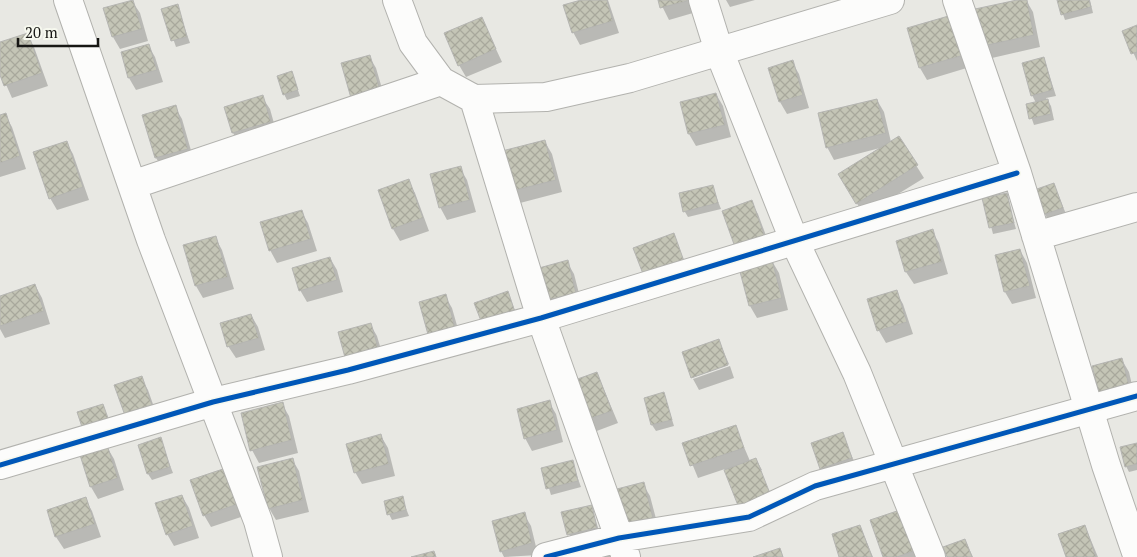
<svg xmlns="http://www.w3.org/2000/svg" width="1137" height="557" font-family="'PT Serif',serif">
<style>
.shadow{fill:#0003}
.building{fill:url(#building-cross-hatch);stroke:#b5b5b2}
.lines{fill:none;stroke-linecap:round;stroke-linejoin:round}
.minor-casing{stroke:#b2b2ae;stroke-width:30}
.minor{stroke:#fcfcfb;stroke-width:28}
.cycleway-casing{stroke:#f6f8ee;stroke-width:8}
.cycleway{stroke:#0057b8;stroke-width:5}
</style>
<defs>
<pattern id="building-cross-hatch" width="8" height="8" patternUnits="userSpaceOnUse" patternTransform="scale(1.25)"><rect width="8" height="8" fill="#c4c5b6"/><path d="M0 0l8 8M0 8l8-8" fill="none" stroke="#a8a89c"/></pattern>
</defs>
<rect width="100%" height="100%" fill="#e8e8e3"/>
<!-- shadow -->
<path class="shadow" d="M586 0H608L619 33 580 45 573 32Z
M659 0H689L693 13 669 20Z
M726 0H755L730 7Z
M1023 0H1026L1033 12 1040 47 992 58 984 46Z
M1058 0H1090L1093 13 1065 20Z
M132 1 140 13 148 41 120 49 113 37 105 9Z
M177 6 190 43 176 47 163 10Z
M951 16 970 67 927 80 920 68Z
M482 19 502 62 466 77 459 65Z
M1137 27V61L1124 32Z
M27 35 34 47 48 86 12 98 0 71V44Z
M148 45 155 57 163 82 136 90 129 78Z
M369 56 376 68 386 102 352 97Z
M1044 58 1056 96 1046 98 1051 106 1054 120 1034 125 1027 105 1036 103 1032 95Z
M792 62 799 74 809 108 787 114 780 102 770 69Z
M292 73 300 96 287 100 284 94Z
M716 94 723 106 731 137 696 146 689 134 681 103Z
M262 97 270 109 277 134 240 145 233 133Z
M877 100 884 112 891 142 899 138 924 178 864 215 839 174 880 148 834 160 827 147Z
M175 107 182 119 194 161 164 170 156 158 144 116Z
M5 115 12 127 26 169 0 177V117Z
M66 142 73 154 89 200 57 210 50 198Z
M545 142 552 154 562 192 520 203 513 191Z
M460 168 467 180 476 212 447 220 440 207Z
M408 181 415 193 429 231 400 241 393 229 380 190Z
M1054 184 1066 214 1048 221 1036 191Z
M712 186 721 209 688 217 685 212Z
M1006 194 1016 229 993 234 984 199Z
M751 202 758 214 771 249 736 247Z
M301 211 308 223 317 251 277 263 270 250Z
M932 231 939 243 948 274 914 284 906 272 897 241Z
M673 235 691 277 653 291Z
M215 237 222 250 234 289 203 298 196 286Z
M1020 250 1027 263 1036 298 1012 304 1005 292Z
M330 258 337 270 343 292 307 302 300 290Z
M772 261 779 273 788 310 757 318 750 306Z
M567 262 574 274 582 305 555 312 548 299Z
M35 285 42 298 50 324 5 338 0 329V297Z
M507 292 522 327 491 338Z
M896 292 903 304 913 334 886 343 879 331 869 300Z
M445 296 452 308 462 343 431 338Z
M251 315 258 327 265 350 236 358 228 346Z
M370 324 377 336 385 363 348 360Z
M719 341 729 364 692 378 683 353Z
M1122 360 1129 372 1135 398 1100 392Z
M730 366 734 378 699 390 693 379Z
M597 373 618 423 594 432 587 420Z
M141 378 148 390 160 424 128 420Z
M664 394 674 426 656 431 652 425Z
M549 402 556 414 563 442 532 451 525 438Z
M282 404 289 416 298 453 259 463 252 450Z
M735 426 750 461 756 459 762 470H760L740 508 725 469 698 478 684 444Z
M842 434 858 470 828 480 821 468Z
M381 436 388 448 395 476 362 484 355 472Z
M160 439 173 473 152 480 148 474Z
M1137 445V470L1129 472 1126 466Z
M107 447 114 459 124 490 98 499 91 487 81 456Z
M292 459 299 471 309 512 276 520 269 508Z
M572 462 581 487 551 495 543 469Z
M225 470 244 516 211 527 204 515Z
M643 484 650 496 659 530 630 537Z
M182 496 189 508 199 538 174 546 167 534Z
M402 498 409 516 392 520 389 514Z
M85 499 92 511 101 537 64 549 56 537 48 511Z
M591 506 600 534 572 541 563 513Z
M899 511 918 557H884Z
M524 514 531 526 538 555 504 557 501 551Z
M860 526 873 557H841Z
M1085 526 1098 557H1067Z
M965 540 973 557H948Z
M608 550 612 557H579Z"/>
<!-- building -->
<path class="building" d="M133 0 142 29 112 37 103 8Z
M581 0H607L613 21 572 33 563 5Z
M658 0H687V1L660 8Z
M1017 0H1027L1034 35 983 46 975 9Z
M1057 0H1089L1091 7 1061 15Z
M178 4 187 37 171 41 161 9Z
M952 15 964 55 919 68 907 28Z
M482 17 496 49 458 66 444 33Z
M1137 25V52L1131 54 1122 31Z
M28 33 42 73 4 86 0 75V42Z
M149 44 157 70 128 78 121 52Z
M370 55 380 90 351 98 341 63Z
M1044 57 1053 90 1031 96 1022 63Z
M793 60 803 95 779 102 768 68Z
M292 71 298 90 283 95 277 76Z
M716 93 725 125 688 134 680 102Z
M263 95 271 122 232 133 224 107Z
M877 99 886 133 826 148 818 113Z
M1048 99 1051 114 1029 119 1026 104Z
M176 105 188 149 155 158 142 115Z
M6 113 20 156 0 163V115Z
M899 136 918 165 856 204 838 174Z
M545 140 556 180 512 191 502 151Z
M67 141 83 187 49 199 33 152Z
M461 166 470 200 439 208 430 174Z
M409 179 423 218 392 229 378 190Z
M1054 183 1063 208 1043 215 1034 190Z
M713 185 718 203 683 212 679 193Z
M1007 193 1014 223 989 228 982 198Z
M752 200 765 237 735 247 722 211Z
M302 210 311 239 269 251 260 222Z
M933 229 942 262 905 272 896 241Z
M674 233 685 264 645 279 633 248Z
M216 236 228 277 195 286 183 245Z
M1020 249 1030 286 1004 292 995 255Z
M330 257 337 280 299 291 292 268Z
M568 260 576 293 547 300 539 268Z
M772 260 782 298 749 306 739 268Z
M35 284 44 311 0 326V296Z
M897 290 907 322 877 331 867 299Z
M508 291 516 315 483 326 474 303Z
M446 294 456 331 429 338 419 302Z
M251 314 259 338 227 347 220 323Z
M371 323 379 351 346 361 338 332Z
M719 339 728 365 691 378 682 352Z
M1122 358 1129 385 1099 393 1092 366Z
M597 372 612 411 586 420 572 381Z
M142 376 154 411 127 421 114 385Z
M664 392 672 420 651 425 644 398Z
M550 400 557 430 524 439 517 409Z
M283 402 292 440 250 451 241 413Z
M103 404 109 421 83 430 77 412Z
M736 425 744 448 690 466 682 443Z
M843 432 852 458 820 469 811 443Z
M381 434 389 464 354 473 346 444Z
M161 437 170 467 147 474 138 445Z
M1137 443V464L1125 467 1120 447Z
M107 445 118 478 90 487 80 455Z
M293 458 303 500 268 509 257 467Z
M756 458 771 496 739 508 724 470Z
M573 460 578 481 546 489 541 468Z
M226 468 238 504 203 516 190 480Z
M644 482 653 518 622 525 613 490Z
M182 495 193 526 166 535 155 503Z
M403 496 406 510 387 515 384 501Z
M86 497 95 524 55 537 47 510Z
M592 505 597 528 567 535 561 512Z
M900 510 914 551 897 557H883L870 520Z
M525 512 532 543 500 552 492 521Z
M860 525 872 557H839L832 534Z
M1085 525 1096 557H1066L1058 534Z
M965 539 972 557H947L943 547Z
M780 548 783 557H753Z
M434 551 436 557H411Z"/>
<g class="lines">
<defs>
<path id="minor" d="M68 0 151 240 258 521 268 557
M397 0 413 43 441 81 474 99 546 97 630 78 890 0
M703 0 719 51 794 240 857 373 931 557
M957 0 1017 173 1106 465 1137 555
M474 99 541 318 626 557
M132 185 441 81
M1036 236 1137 207
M0 465 213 402 348 370 541 318 1017 173
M546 557 619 538 749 517 815 486 1137 396"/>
</defs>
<!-- minor casing -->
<use href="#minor" class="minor-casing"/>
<!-- minor -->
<use href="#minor" class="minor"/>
<defs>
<path id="cycleway" d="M0 465 213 402 348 370 541 318 1017 173
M546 557 619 538 749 517 815 486 1137 396"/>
</defs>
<!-- cycleway casing -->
<use href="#cycleway" class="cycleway-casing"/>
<!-- cycleway -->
<use href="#cycleway" class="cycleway"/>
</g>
<!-- scale -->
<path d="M18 38v8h80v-8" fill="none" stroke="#171714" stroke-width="2.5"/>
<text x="25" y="38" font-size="15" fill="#171714" stroke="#f6f8ee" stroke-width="4" paint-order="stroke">20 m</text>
</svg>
